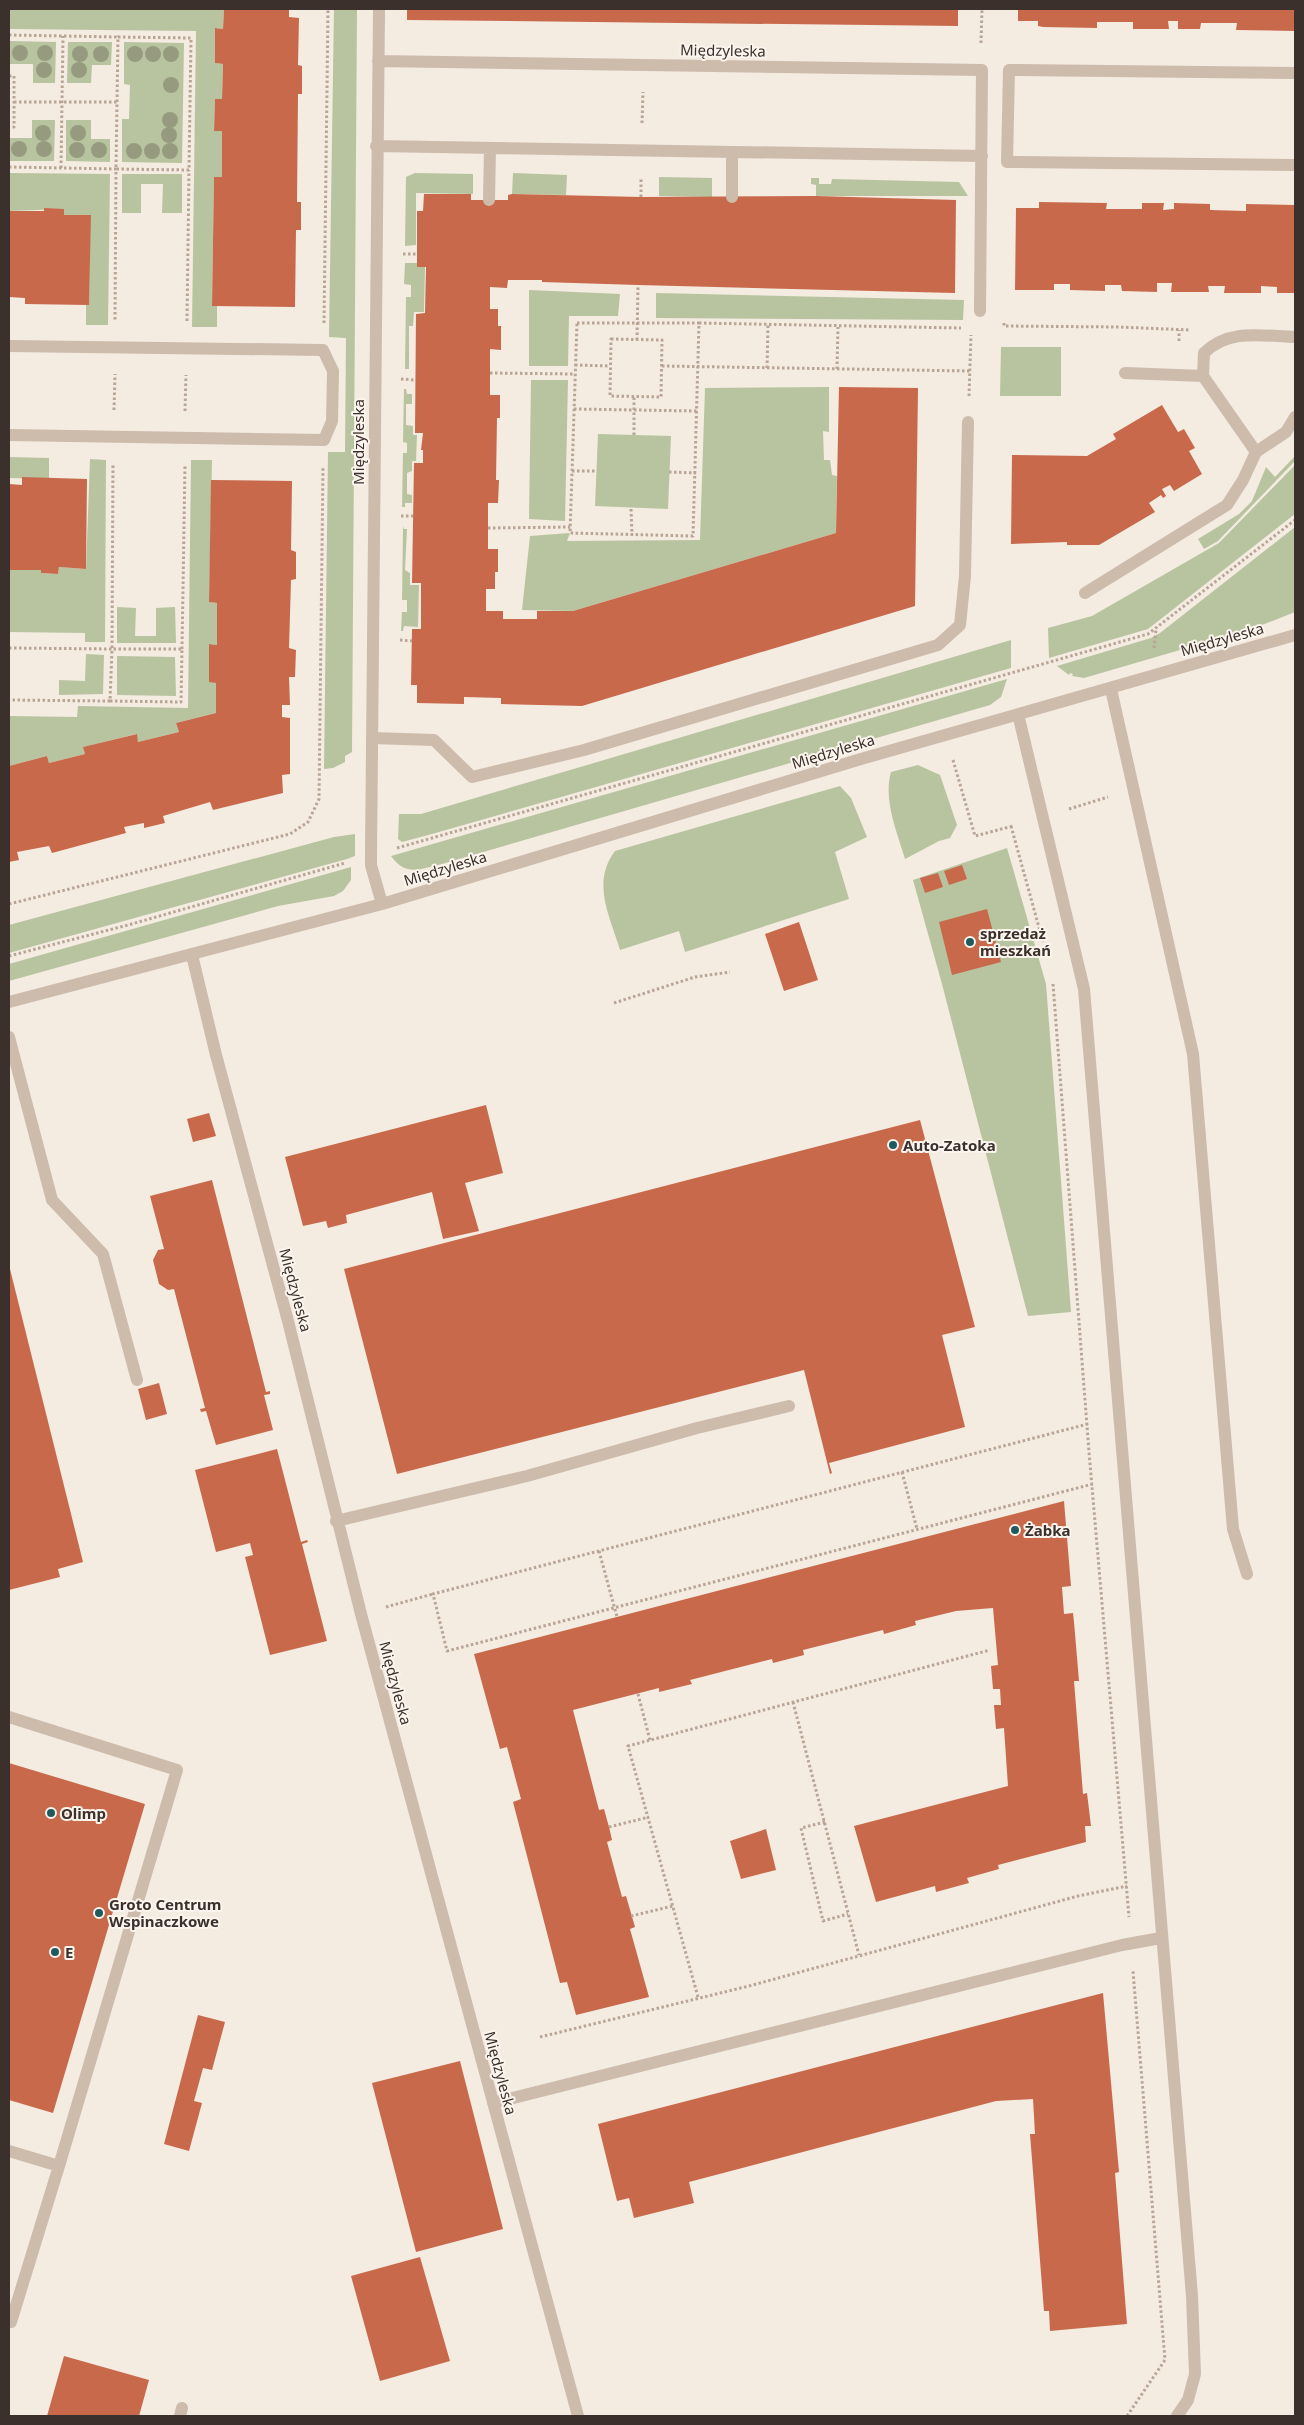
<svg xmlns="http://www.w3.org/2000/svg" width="1304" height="2425" font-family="'Noto Sans',sans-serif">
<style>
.green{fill:#b8c4a0}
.building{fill:#c8694b}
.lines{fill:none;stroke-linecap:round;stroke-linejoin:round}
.path{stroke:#b9a596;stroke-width:3;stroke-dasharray:2.5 2.5;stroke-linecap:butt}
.minor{stroke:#cdbbac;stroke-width:12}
.tree{fill:#969b7f}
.poi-dot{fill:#1f5a5e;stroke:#fbf5ee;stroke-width:2}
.labels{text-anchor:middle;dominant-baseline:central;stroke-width:4;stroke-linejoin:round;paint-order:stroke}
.street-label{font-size:15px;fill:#3b302b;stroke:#fbf5ee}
.poi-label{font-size:15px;font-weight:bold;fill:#3b302b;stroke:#fbf5ee;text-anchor:start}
</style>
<rect width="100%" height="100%" fill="#f4ebe1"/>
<!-- green -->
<path class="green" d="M9 9H224L223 29 215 28V63L223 64 222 99 215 100 214 130 222 131V177L214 178 212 306H217V327H192L196 31 9 29Z
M334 9H357L352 752 345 756V762L333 768 324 769 328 452H345L346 338 329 337Z
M9 41 56 42 55 83H33V64H9Z
M68 42H112L111 65H92L91 83H67Z
M124 42 184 43 182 163 122 162V119H129L130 85 124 84Z
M32 120H55L54 161H9V138H32Z
M66 120H91V139H110V162L66 161Z
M9 173 110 174 108 325H86V305L89 304 90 215H64L63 209 9 211Z
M415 173 473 174V194L416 193V245L405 246 406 177Z
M513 173 567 175 566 195 512 194Z
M122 174H182V213H162L163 184H141V213H122Z
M659 177 712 178V197L659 196Z
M811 178H819V184H831L832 179 959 182 968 196H816V185L811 184Z
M405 263H417V267H425L424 312H414L413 326H409V369H405L406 297H411V285L404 284Z
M529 290 620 294 618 316H569L568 366H529Z
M656 293 964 300 963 320 656 318Z
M1001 347H1061V396H1000Z
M531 380H568L565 521 529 519Z
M829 387V432L823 431 824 460H830L832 475 837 476 836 533 573 611 522 610 530 536 570 533 567 541 700 540 705 388Z
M404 389H406L407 394H412V404H406V425L413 426V435H417L416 461H412V471L407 473V494L412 495V503H405V507H402L403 453H407V443L403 442Z
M598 434 671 436 668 509 595 506Z
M1295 456V461L1218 541 1204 549 1198 539 1239 514 1252 501 1266 467 1275 477Z
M9 457 49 458V479L9 478Z
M90 459 106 460 105 642H85V633L9 632V570H41V573L58 574 59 567 86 569Z
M191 460H212L209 602 217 603V645L209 644V681L216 683V713L176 723 179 732 138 742 136 734 84 747 85 754 49 763 47 756 9 766V716L77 717 78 706 188 708Z
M1295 465V514L1148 629 1049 658 1048 628 1092 616 1219 543Z
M404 526V529H407L405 570 410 573V585H419L418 627 404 626 403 631H401L402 612H407V600H402L403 529Z
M1295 527V612L1252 629 1084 678 1072 676 1073 674 1070 673 1069 675 1057 666 1151 638 1160 633Z
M117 607 136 608 135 636H156V608L175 607 176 643H117Z
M1011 640V668L432 834 402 842 398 839 399 814H421Z
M86 654 104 655 103 694 59 695V680L85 681Z
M117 656 175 657 176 696 117 695Z
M1007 679 1001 697 990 705 442 864C420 869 406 877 391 856Z
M918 765 940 775 957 825 950 838 939 841 905 859C897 832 883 800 891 772Z
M840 786 851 798 867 837 835 852 849 899 685 952 679 931 620 950C610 916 591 883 615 851Z
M355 834V856L347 859 9 953V925L334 837Z
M1007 848 1046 984 1071 1312 1028 1316 942 984 913 880Z
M351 867V880L343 891 334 896 278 906 9 981V964Z"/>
<!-- building -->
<path class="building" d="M224 9H289V17L299 18 298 65 302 66V94H298L297 202H301V230H296L295 307 212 306 214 177H222V131H214L215 99H222L223 64 215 63V28L223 29Z
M407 9H958V26L407 20Z
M1018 9H1295V31L1236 30 1237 23H1201L1200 29H1178V21H1168L1169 29H1133V22H1097V28L1043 27 1038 26V21H1018Z
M424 194H471V200H508V195L512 194 641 197 816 196 956 200 955 293 638 285 542 282V280H508L507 288 490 287V309H498V326H501V350L490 349V395H500V418H497L496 480H499L498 503H488V549H498V572H495V589H486V611H503V619H537V611H573L836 533 839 387 918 388 915 606 582 706 501 704V698L464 697V704L417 703V685H411L412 629H421V583H412L414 463H423V450H421L423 433H415L416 314 425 313 426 267H417V211H423Z
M1039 202 1107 203 1106 209H1142V203H1164L1163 210 1174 209V203L1210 204V210L1246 211V204L1295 205V293H1277V287L1261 286V293H1224L1225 286H1208L1209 292H1171L1172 283H1157V292L1122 291 1121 285H1105V291L1070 290V284H1054V290H1015L1016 208H1039Z
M44 208 64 209V215H91L89 305 25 304V298L9 297V211H44Z
M1162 405 1178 432 1184 429 1195 448 1189 451 1202 474 1174 491 1170 485 1162 489 1166 496 1163 498 1161 495 1149 503 1155 512 1099 545H1067V542L1011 544 1012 455 1087 456 1116 439 1113 434Z
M22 477 87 479 86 569 59 567 58 574 41 573V570H9V484L22 485Z
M211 480 292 481 291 550 296 552V579L291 580 289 648 296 650 295 677H289L290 705H282V717L290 718V774L282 775 283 793 213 810 210 802 163 816 165 823 144 828V823L124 827 126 833 52 853 49 846 17 852 19 860 9 862V766L47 756 49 763 85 754 83 747 137 734 138 742 179 732 176 723 216 713V683L209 682V644L217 645V603L209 602Z
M962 865 967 879 949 885 944 871Z
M938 873 943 887 925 893 920 878Z
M987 909 1001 962 952 975 939 922Z
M799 922 818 980 784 991 765 934Z
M486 1105 503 1173 465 1183 479 1231 443 1239 432 1192 346 1215 347 1223 328 1228 326 1221 303 1226 285 1157Z
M209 1113 216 1136 193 1142 187 1119Z
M920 1120 975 1327 942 1335 965 1427 829 1463 832 1473 830 1474 804 1370 397 1474 344 1269Z
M212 1180 266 1392 270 1391V1394L264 1395 273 1430 216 1445 206 1411 201 1412 200 1409 205 1408 174 1289 168 1290 159 1284 153 1260 158 1250 164 1249 150 1196Z
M9 1265 83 1562 58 1569 60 1577 9 1590Z
M159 1383 167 1414 146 1420 138 1389Z
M277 1449 301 1542 307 1540 308 1542 302 1544 327 1641 270 1655 245 1557 253 1555 250 1543 216 1552 195 1470Z
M1064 1501 1071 1586 1062 1587 1064 1614 1073 1613 1074 1622 1079 1681H1074L1083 1794 1087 1793 1091 1826H1085L1086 1842 998 1865 999 1869 967 1878 969 1883 936 1892 935 1886 876 1902 854 1826 1008 1786 1004 1728 996 1729 994 1705H1001L1000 1689H993L991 1666 998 1665 993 1608 956 1611 915 1621 916 1625 884 1634 883 1630 803 1650 804 1655 773 1663 772 1659 690 1680 692 1684 659 1692V1688L573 1710 599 1810 604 1809 609 1827 612 1840 607 1842 622 1897 626 1896 635 1927 630 1929 649 1997 576 2015 567 1982 560 1983 513 1802 521 1799 507 1747 500 1749 474 1654Z
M9 1763 145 1804 53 2113 9 2100Z
M766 1829 776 1870 741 1879 730 1841Z
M1103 1993 1119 2172 1115 2173 1127 2324 1050 2331 1049 2311H1044L1030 2134H1035L1033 2099 996 2101 689 2182 694 2203 634 2218 629 2198 617 2201 598 2124Z
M198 2015 225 2022 212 2070 203 2068 194 2101 202 2103 189 2151 164 2144Z
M460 2061 503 2229 416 2252 372 2083Z
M420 2257 450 2361 380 2381 351 2276Z
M64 2356 149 2380 139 2416H47Z"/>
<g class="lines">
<!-- path -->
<path class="path" d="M9 35 118 37
M118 37 191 38 189 170 116 169Z
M981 43 982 9
M9 76H14V127H9
M14 102H117
M642 123 643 92
M9 167 116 169 115 320
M61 168 63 36
M641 197V177
M403 254H417
M187 321 189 170
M324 323 328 9
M577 323H699L693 536 570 533Z
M699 323 961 328
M1004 323V326L1118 327 1190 330
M611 339 662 340 661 397 610 396Z
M637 340 638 285
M1179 341V330
M575 365 610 366
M662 366 970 371
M767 368 768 325
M837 369 838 327
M490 373 574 374
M401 379 415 380
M969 396 971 335
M574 409 697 411
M114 410 115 374
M185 411 186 375
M634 435V396
M572 471H596
M669 472 696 473
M631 509 632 535
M401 516H413
M488 528 570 527
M400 640 412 641
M9 648 112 649 110 701 9 700
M1154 648 1156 629
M182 649 185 465
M110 701 181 702 182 649H112L113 463
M953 760 975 836 1013 826
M1069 809 1108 797
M1011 826 1043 942
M397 848 1148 634 1295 520
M9 904 290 834 308 822 319 799 323 466
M9 956 128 925 345 863
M1053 984 1089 1452 1129 1917
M614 1003 695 977 730 972
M1088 1424 433 1594 447 1651 1093 1484
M902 1472 917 1529
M599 1551 617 1617
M386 1607 433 1594
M638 1694 650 1740
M793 1702 859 1955
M825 1822 801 1828 823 1921 848 1914
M609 1827 649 1817
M631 1916 673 1906
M698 1997 628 1746 990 1650
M540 2037 749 1986 1078 1896 1127 1886
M1127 2416 1165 2360 1133 1971"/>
<!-- minor -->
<path class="minor" d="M379 9 371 855V865L382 904
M378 61 982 70 980 311
M1295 73 1009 70 1007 162 1295 165
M376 146 982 156
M732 197V152
M489 200 490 148
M1295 337C1263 336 1229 328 1204 353L1203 376 1256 452 1286 432 1295 417
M9 346 323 350 333 371 332 421 324 440 9 435
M1125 373 1203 376
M1085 593 1227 505 1243 480 1256 452
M1111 689 1193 1054 1233 1529 1247 1574
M1018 714 1084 989 1192 2296 1195 2374 1188 2400 1177 2416
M372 738 434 740 472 777 584 750 938 645 960 625 965 576 968 422
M192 955 216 1055 288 1321 361 1614 578 2416
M9 1002 382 904 861 759 1295 635
M9 1037 52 1200 103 1254 137 1380
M336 1521 527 1476 697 1428 789 1406
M9 1717 177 1770 59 2166
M493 2103 1122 1945 1161 1938
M9 2151 59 2166 11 2322H9
M180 2416 182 2408"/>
</g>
<!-- trees -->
<g class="tree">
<circle cx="20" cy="53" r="8"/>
<circle cx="45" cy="53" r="8"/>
<circle cx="80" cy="54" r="8"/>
<circle cx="101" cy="54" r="8"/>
<circle cx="135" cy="54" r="8"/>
<circle cx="153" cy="54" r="8"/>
<circle cx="171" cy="54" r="8"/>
<circle cx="44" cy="70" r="8"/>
<circle cx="79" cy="70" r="8"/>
<circle cx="171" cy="85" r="8"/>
<circle cx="170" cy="120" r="8"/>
<circle cx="43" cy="133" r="8"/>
<circle cx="78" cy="133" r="8"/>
<circle cx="169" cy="135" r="8"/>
<circle cx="19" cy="149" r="8"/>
<circle cx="44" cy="149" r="8"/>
<circle cx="77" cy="150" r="8"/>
<circle cx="99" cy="150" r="8"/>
<circle cx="134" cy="151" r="8"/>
<circle cx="152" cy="151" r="8"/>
<circle cx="170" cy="151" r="8"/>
</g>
<!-- markers -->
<g class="poi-dot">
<circle cx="970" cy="942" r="5"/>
<circle cx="893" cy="1145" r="5"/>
<circle cx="1015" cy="1530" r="5"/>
<circle cx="51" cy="1813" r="5"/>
<circle cx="99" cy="1913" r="5"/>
<circle cx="55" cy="1952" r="5"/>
</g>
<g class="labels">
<!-- street labels -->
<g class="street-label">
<text transform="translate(723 50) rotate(1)">Międzyleska</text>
<text transform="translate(358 442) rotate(-90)">Międzyleska</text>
<text transform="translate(1222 639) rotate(-16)">Międzyleska</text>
<text transform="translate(833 751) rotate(-17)">Międzyleska</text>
<text transform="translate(445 868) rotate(-17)">Międzyleska</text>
<text transform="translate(296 1290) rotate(75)">Międzyleska</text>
<text transform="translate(396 1683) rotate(75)">Międzyleska</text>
<text transform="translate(501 2073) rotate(75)">Międzyleska</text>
</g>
<!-- poi labels -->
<g class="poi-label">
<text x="980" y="933">sprzedaż<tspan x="980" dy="17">mieszkań</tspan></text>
<text x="903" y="1145">Auto-Zatoka</text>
<text x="1025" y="1530">Żabka</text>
<text x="61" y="1813">Olimp</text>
<text x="109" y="1904">Groto Centrum<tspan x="109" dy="17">Wspinaczkowe</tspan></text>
<text x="65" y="1952">E</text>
</g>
</g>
<!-- border -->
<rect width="1304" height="2425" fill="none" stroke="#3b302b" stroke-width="20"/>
</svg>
